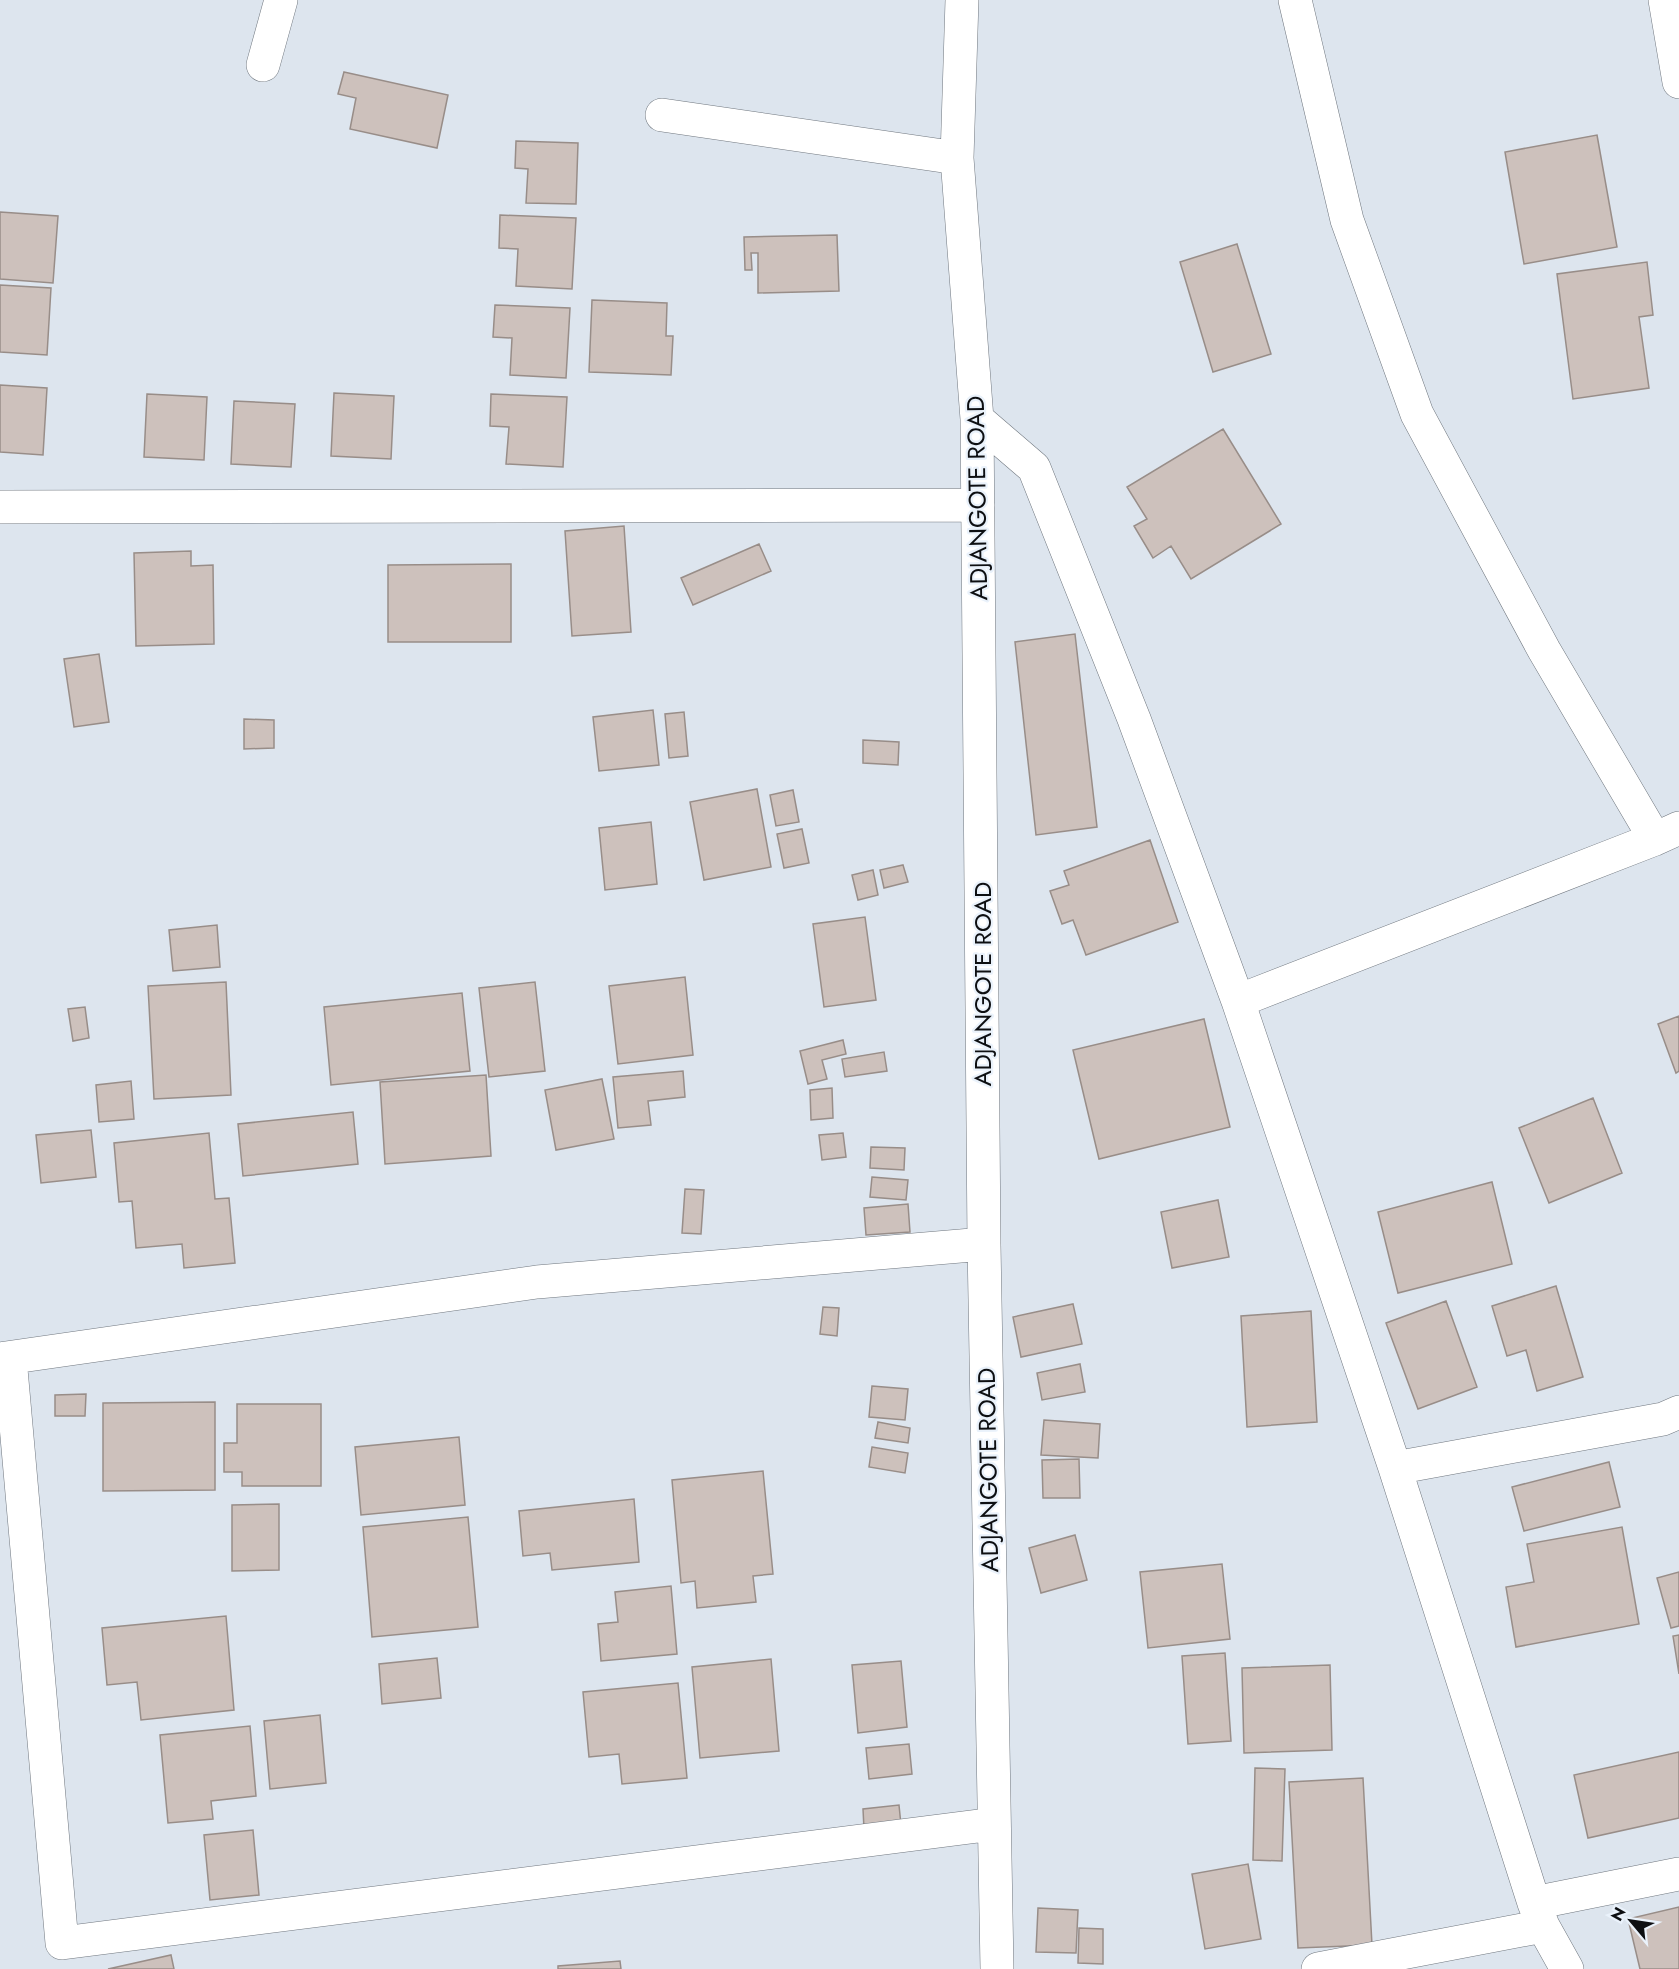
<svg xmlns="http://www.w3.org/2000/svg" width="1679" height="1969" font-family="Jost,sans-serif">
<style>
.building{fill:#cdc1bc;stroke:#988d88;stroke-width:1.5}
.lines{fill:none;stroke-linecap:round;stroke-linejoin:round}
.minor-casing{stroke:#70777f;stroke-width:34}
.minor{stroke:#fff;stroke-width:33}
.labels{text-anchor:middle;dominant-baseline:central;stroke-width:4.5;stroke-linejoin:round;paint-order:stroke}
.street-label{font-size:24px;fill:#0d0f12;stroke:#eaf2fb}
</style>
<rect width="100%" height="100%" fill="#dde5ee"/>
<!-- building -->
<path class="building" d="M344 72 448 95 437 148 350 129 356 98 338 94Z
M1597 135 1617 247 1524 264 1505 152Z
M516 141 578 143 576 204 526 203 528 169 515 168Z
M0 212 58 216 53 283 0 279Z
M500 215 576 218 572 289 516 286 518 249 499 248Z
M837 235 839 291 758 293V253H751L752 270H745L744 237Z
M1237 244 1271 354 1213 372 1180 262Z
M1647 262 1653 315 1639 317 1649 388 1573 399 1557 274Z
M0 285 51 288 47 355 0 352Z
M592 300 667 303 666 336H673L671 375 589 372Z
M495 305 570 308 566 378 510 375 512 338 493 337Z
M0 385 47 388 43 455 0 452Z
M334 393 394 396 391 459 331 456Z
M147 394 207 397 204 460 144 457Z
M491 394 567 397 563 467 506 464 509 427 490 426Z
M234 401 295 404 291 467 231 464Z
M1223 429 1281 524 1191 579 1171 546 1153 558 1134 526 1147 519 1127 487Z
M624 526 631 632 572 636 565 531Z
M759 544 771 571 693 605 681 578Z
M191 551V566L213 565 214 644 136 646 134 553Z
M511 564V642H388V565Z
M1075 634 1097 827 1036 835 1015 642Z
M99 654 109 722 74 727 64 659Z
M653 710 659 765 599 771 593 717Z
M684 712 688 756 669 758 665 714Z
M244 719 274 720V748L244 749Z
M863 740 899 742 898 765 863 763Z
M757 789 771 867 704 880 690 802Z
M793 790 799 822 776 826 770 795Z
M651 822 657 884 605 890 599 828Z
M802 829 809 863 784 868 777 834Z
M1150 840 1178 922 1086 955 1073 920 1062 924 1050 891 1069 885 1064 871Z
M903 865 908 882 884 888 880 870Z
M873 870 878 895 858 900 852 875Z
M865 917 876 1000 824 1007 813 924Z
M217 925 220 967 173 971 169 930Z
M685 977 693 1055 618 1064 609 986Z
M226 982 231 1095 154 1099 148 986Z
M535 982 545 1071 489 1077 479 988Z
M462 993 470 1071 331 1085 324 1007Z
M85 1007 89 1038 73 1041 68 1009Z
M1679 1016V1071L1676 1073 1658 1024Z
M1204 1019 1230 1127 1099 1159 1073 1050Z
M843 1040 846 1054 822 1060 827 1079 808 1084 800 1051Z
M884 1052 887 1071 845 1077 842 1059Z
M683 1071 685 1097 648 1101 651 1125 618 1128 613 1077Z
M486 1075 491 1156 385 1164 380 1082Z
M602 1079 614 1139 556 1150 545 1090Z
M131 1081 134 1119 99 1122 96 1085Z
M832 1088 833 1118 811 1120 810 1090Z
M1593 1098 1622 1173 1549 1203 1519 1128Z
M353 1112 358 1164 243 1176 238 1124Z
M91 1130 96 1177 41 1183 36 1135Z
M209 1133 215 1199 229 1198 235 1263 184 1268 182 1244 136 1248 132 1201 119 1202 114 1143Z
M843 1133 846 1157 822 1160 819 1135Z
M871 1147 905 1148 904 1170 870 1168Z
M872 1177 908 1180 906 1200 870 1197Z
M1492 1182 1512 1264 1398 1293 1378 1212Z
M685 1189 704 1190 701 1234 682 1233Z
M1218 1200 1229 1257 1172 1268 1161 1212Z
M908 1204 910 1232 866 1235 864 1208Z
M1556 1286 1583 1377 1537 1391 1526 1350 1507 1356 1492 1306Z
M1446 1301 1477 1387 1418 1409 1386 1323Z
M1073 1304 1082 1344 1021 1357 1013 1317Z
M823 1307 839 1308 837 1336 820 1334Z
M1311 1311 1317 1422 1247 1427 1241 1316Z
M1080 1364 1085 1392 1042 1400 1037 1373Z
M872 1386 908 1389 905 1420 869 1417Z
M86 1394 85 1416H55V1395Z
M215 1402V1490L103 1491V1403Z
M237 1404H321V1486H242V1472H224V1443H237Z
M1044 1420 1100 1424 1098 1458 1041 1455Z
M878 1422 910 1428 908 1443 875 1438Z
M459 1437 465 1505 361 1515 355 1447Z
M872 1447 908 1453 905 1473 869 1467Z
M1079 1459 1080 1498H1043L1042 1460Z
M1609 1462 1620 1507 1524 1531 1512 1487Z
M763 1471 773 1574 753 1576 756 1602 697 1608 695 1581 681 1583 672 1480Z
M634 1499 639 1562 552 1570 550 1553 523 1556 519 1511Z
M279 1504V1570L232 1571V1505Z
M468 1517 478 1627 372 1637 363 1527Z
M1622 1527 1639 1624 1516 1647 1506 1587 1534 1582 1527 1544Z
M1075 1535 1087 1580 1041 1593 1029 1548Z
M1222 1564 1230 1639 1148 1648 1140 1572Z
M1679 1572V1626L1671 1628 1657 1578Z
M671 1586 677 1654 601 1661 598 1624 618 1622 615 1592Z
M226 1616 234 1710 141 1720 137 1682 107 1685 102 1628Z
M1679 1635V1674L1673 1636Z
M1225 1653 1231 1741 1188 1744 1182 1656Z
M437 1658 441 1698 382 1704 379 1664Z
M771 1659 779 1751 700 1758 692 1667Z
M901 1661 907 1727 858 1733 852 1665Z
M1330 1665 1332 1750 1244 1753 1242 1668Z
M678 1683 687 1778 622 1784 619 1754 589 1757 583 1692Z
M320 1715 326 1783 270 1789 264 1721Z
M250 1726 256 1796 211 1801 213 1819 168 1823 160 1735Z
M909 1744 912 1774 869 1779 866 1748Z
M1679 1752V1818L1588 1838 1574 1775Z
M1255 1768 1285 1769 1282 1861 1253 1860Z
M1363 1778 1372 1945 1298 1948 1289 1782Z
M899 1805 901 1825 864 1829 863 1809Z
M253 1830 259 1895 210 1900 204 1835Z
M1248 1864 1261 1939 1205 1949 1192 1874Z
M1679 1907V1969H1640L1628 1919Z
M1038 1908 1078 1910 1076 1953 1036 1952Z
M1079 1928 1103 1929V1964L1078 1963Z
M171 1955 174 1969H108Z
M620 1961 621 1969H558V1966Z"/>
<g class="lines">
<defs>
<path id="minor" d="M962 0 957 158 977 419 984 1244 997 1969
M1295 0 1347 220 1417 414 1544 650 1655 839
M1665 0 1679 82
M263 65 281 0
M662 115 957 158
M977 419 1034 468 1134 719 1238 1001 1395 1468 1534 1903 1543 1926 1567 1969
M0 507 978 505
M1238 1001 1655 839 1679 828
M10 1358 62 1943 994 1824
M0 1359 537 1282 984 1244
M1395 1468 1663 1419 1679 1412
M1534 1903 1679 1874
M1318 1969 1543 1926"/>
</defs>
<!-- minor casing -->
<use href="#minor" class="minor-casing"/>
<!-- minor -->
<use href="#minor" class="minor"/>
</g>
<g class="labels">
<!-- street labels -->
<g class="street-label">
<text transform="translate(977 498) rotate(-91)">ADJANGOTE ROAD</text>
<text transform="translate(982 984) rotate(-90)">ADJANGOTE ROAD</text>
<text transform="translate(988 1470) rotate(-91)">ADJANGOTE ROAD</text>
</g>
</g>
<!-- north arrow -->
<g transform="translate(1631 1921) rotate(299)" stroke="#eaf2fb" stroke-width="4.5" paint-order="stroke">
<path d="M0-4.5L10 22L0 15L-10 22Z" fill="#0d0f12"/>
<text y="-9" font-size="16" font-weight="bold" text-anchor="middle" fill="#0d0f12">N</text>
</g>
</svg>
